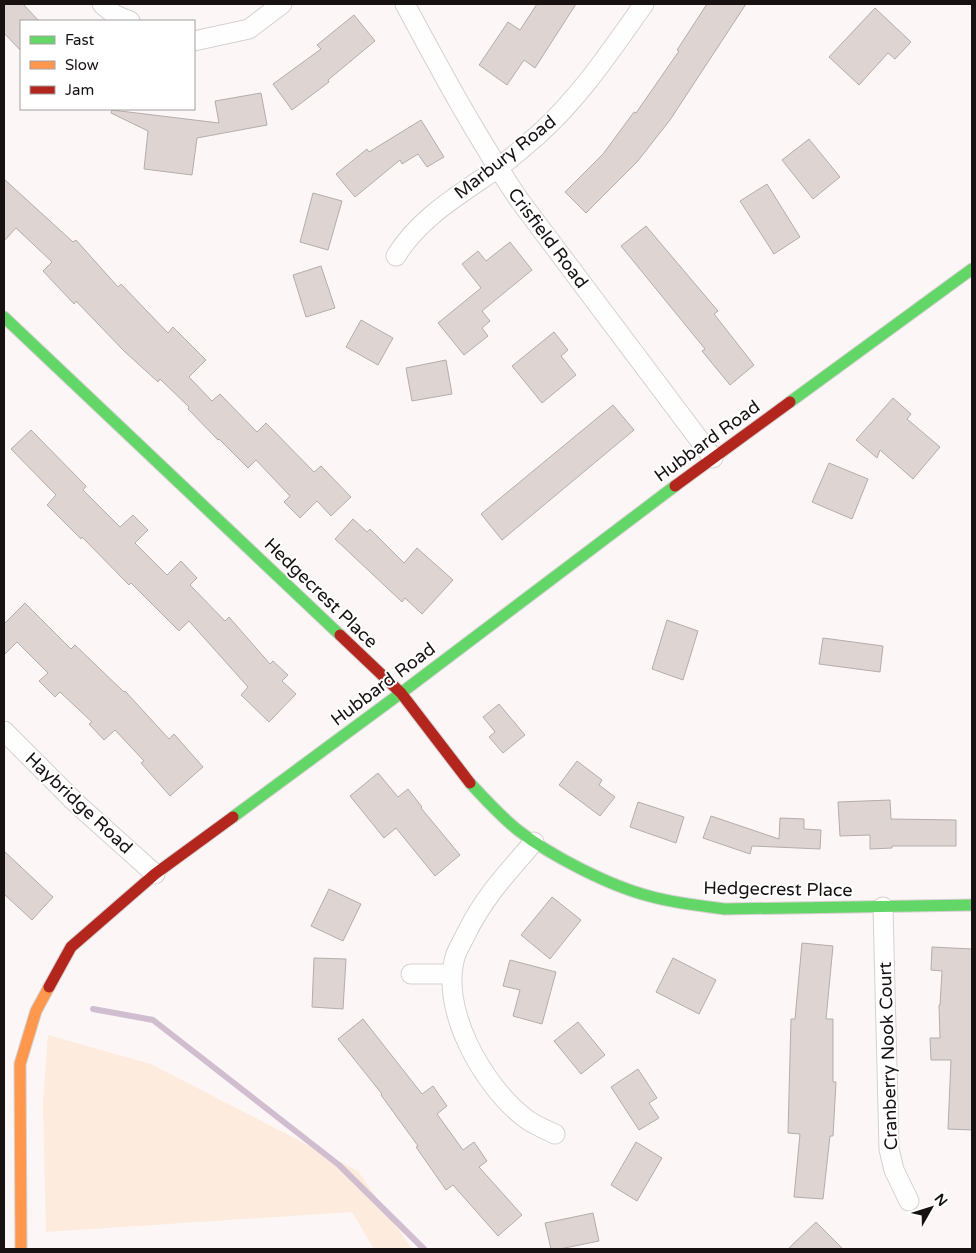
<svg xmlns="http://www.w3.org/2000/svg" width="976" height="1253" font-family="'Varela Round',sans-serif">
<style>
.green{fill:#fdecdd}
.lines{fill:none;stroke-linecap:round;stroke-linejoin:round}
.stream{stroke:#d0bdd0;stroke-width:6}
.building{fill:#ded4d1;stroke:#b3adac}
.street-casing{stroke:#d6d0d0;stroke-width:21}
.fast-casing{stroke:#d6d0d0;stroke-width:13}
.slow-casing{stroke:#d6d0d0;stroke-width:13}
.jam-casing{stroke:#d6d0d0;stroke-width:13}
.street{stroke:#fffefe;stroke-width:19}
.fast{stroke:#63d668;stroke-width:11}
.slow{stroke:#ff974d;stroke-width:11}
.jam{stroke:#b3261e;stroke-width:11}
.labels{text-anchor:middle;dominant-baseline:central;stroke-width:4;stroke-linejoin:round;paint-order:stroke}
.street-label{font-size:18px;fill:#171111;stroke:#fff}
</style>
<rect width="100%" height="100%" fill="#fcf6f6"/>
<!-- green -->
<path class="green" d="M48 1035 151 1064 358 1171 412 1249H374L352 1212 46 1232 43 1104Z"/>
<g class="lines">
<!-- stream -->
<path class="stream" d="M93 1009 153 1020 339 1165 424 1249"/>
</g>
<!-- building -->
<path class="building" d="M4 4H23L39 21H21V51L4 33Z
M537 4H576L535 68 524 60 507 85 479 65 508 22 520 30Z
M707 4H746L670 120 637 162 586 213 565 192 603 154 634 112 636 113 679 51 677 50Z
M875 8 911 42 895 59 888 53 859 85 829 57Z
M354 15 375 41 328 80 329 82 292 110 273 84 321 49 317 45Z
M261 93 267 125 197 138 192 175 144 169 148 131 111 113 112 110 219 123 215 101Z
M421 120 444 157 427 167 418 154 402 164 400 160 355 197 336 174 367 149 369 152Z
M809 139 840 177 813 199 782 160Z
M4 179 73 242 76 240 118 287 121 284 168 333 173 327 206 360 189 377 212 401 220 394 257 432 266 423 314 472 321 466 351 497 331 516 317 501 300 518 284 502 290 496 256 460 248 468 219 439 218 440 188 409 189 407 160 379 158 382 124 351 76 301 74 304 43 271 52 262 16 228 4 241Z
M767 184 800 237 774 254 740 201Z
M313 193 342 201 328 250 300 242Z
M646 226 718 311 714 314 754 365 730 385 702 351 705 349 621 246Z
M510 242 532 270 482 311 490 321 482 328 488 336 464 355 438 323 481 288 462 264 478 251 486 261Z
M321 266 335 308 306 317 293 275Z
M361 320 393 338 378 365 346 347Z
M554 332 568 350 561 356 576 375 542 403 512 366Z
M446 360 452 394 412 401 406 368Z
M893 398 911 414 907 419 940 447 913 479 880 450 877 458 856 440Z
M613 405 634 430 502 540 481 514Z
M31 430 86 486 83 490 120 527 133 515 148 530 135 543 167 575 181 561 197 578 190 585 225 621 229 617 270 664 273 661 288 675 282 681 296 694 269 722 241 695 248 687 189 621 179 631 131 583 129 585 82 537 81 539 47 505 56 495 11 449Z
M829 463 868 479 852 519 812 502Z
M353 519 367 532 370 529 404 563 417 548 453 580 422 614 405 598 402 602 335 539Z
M25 603 71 649 75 645 124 692 125 691 169 739 174 734 203 767 170 796 141 763 144 761 115 730 104 740 89 724 92 722 60 692 55 697 39 681 48 673 17 642 4 655V624Z
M667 620 698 631 683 680 652 669Z
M823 638 883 646 880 672 819 664Z
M499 704 525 735 503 753 489 737 495 732 483 717Z
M577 761 602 780 599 785 615 797 600 816 559 785Z
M378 773 398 797 408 789 422 807 421 808 460 855 435 876 396 828 384 838 350 796Z
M890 800 891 819 956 820V846H892V848L870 849V835L840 836 838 802Z
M638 802 684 817 676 843 630 827Z
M711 816 779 839 780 818 804 819V829L821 830 820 849 752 846 750 854 703 838Z
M4 851 53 897 32 920 4 894Z
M329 889 361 904 343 941 311 926Z
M552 897 581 920 550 959 521 935Z
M802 943 833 946 826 1019H833V1082H836L833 1136H830L823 1199 794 1197 800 1134 788 1133 791 1019H795Z
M932 947 972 949V1130L948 1129 951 1060H931L930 1038H940L939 1005H940L942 971 931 970Z
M314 958 346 959 343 1009 312 1007Z
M673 958 716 980 699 1014 656 992Z
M510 960 556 972 542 1024 513 1016 520 990 503 986Z
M363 1019 422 1094 433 1086 447 1106 437 1114 463 1150 474 1142 487 1161 479 1167 522 1215 498 1236 453 1185 446 1190 416 1147 418 1146 381 1095 382 1094 338 1039Z
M578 1022 605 1055 581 1074 554 1041Z
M638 1069 657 1098 649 1103 659 1118 639 1130 611 1087Z
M636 1142 662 1158 637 1201 611 1185Z
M593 1213 599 1241 560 1249H551L545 1223Z
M816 1222 843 1249H788Z"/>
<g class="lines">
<defs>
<path id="street" d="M102 4 115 15 130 21
M405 4C441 71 477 138 520 201L713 458
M194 41 249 29 282 4
M396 256C419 218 459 195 495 170 511 159 525 146 539 134 581 96 612 49 644 4
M4 731 77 804 155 874
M534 842C507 873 484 897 466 934 463 940 459 947 456 954 438 1007 483 1086 525 1118 534 1125 544 1129 555 1134
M883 907 889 1149 894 1170 909 1201
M411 974H451"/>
<path id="fast" d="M4 317 340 635
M790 402 972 269
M470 783C486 800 501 817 519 831 551 856 610 886 649 896 674 903 700 906 725 909L972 905
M233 817 401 693 675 486"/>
<path id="slow" d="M21 1249 20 1064 36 1011 49 987"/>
<path id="jam" d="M675 486 790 402
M340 635 401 693 470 783
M49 987 71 947 155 874 233 817"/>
</defs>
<!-- street casing -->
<use href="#street" class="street-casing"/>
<!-- fast casing -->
<use href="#fast" class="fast-casing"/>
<!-- slow casing -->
<use href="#slow" class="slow-casing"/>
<!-- jam casing -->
<use href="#jam" class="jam-casing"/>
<!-- street -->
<use href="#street" class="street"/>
<!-- fast -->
<use href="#fast" class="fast"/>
<!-- slow -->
<use href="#slow" class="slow"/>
<!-- jam -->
<use href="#jam" class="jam"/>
</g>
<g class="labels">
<!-- street labels -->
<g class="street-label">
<text transform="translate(505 157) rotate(-38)">Marbury Road</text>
<text transform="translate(548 238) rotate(53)">Crisfield Road</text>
<text transform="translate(707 441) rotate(-36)">Hubbard Road</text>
<text transform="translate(321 593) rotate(44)">Hedgecrest Place</text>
<text transform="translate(383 684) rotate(-37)">Hubbard Road</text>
<text transform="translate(79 803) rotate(43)">Haybridge Road</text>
<text transform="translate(778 889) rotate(1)">Hedgecrest Place</text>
<text transform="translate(888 1056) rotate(-92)">Cranberry Nook Court</text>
</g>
</g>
<!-- border -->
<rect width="976" height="1253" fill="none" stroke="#171111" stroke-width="10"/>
<!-- legend -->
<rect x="20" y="20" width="175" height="90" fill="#ffffff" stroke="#a2a0a0"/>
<rect x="30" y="36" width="25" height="8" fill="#63d668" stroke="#a2a0a0"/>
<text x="65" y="45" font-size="15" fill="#171111">Fast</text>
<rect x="30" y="61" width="25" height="8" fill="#ff974d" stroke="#a2a0a0"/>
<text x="65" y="70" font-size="15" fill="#171111">Slow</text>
<rect x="30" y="86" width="25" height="8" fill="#b3261e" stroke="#a2a0a0"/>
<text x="65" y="95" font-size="15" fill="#171111">Jam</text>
<!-- north arrow -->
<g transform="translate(931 1208) rotate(51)" stroke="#ffffff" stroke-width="4" paint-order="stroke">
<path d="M0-4L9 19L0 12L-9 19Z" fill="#171111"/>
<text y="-8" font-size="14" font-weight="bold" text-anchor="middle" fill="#171111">N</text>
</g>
</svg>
